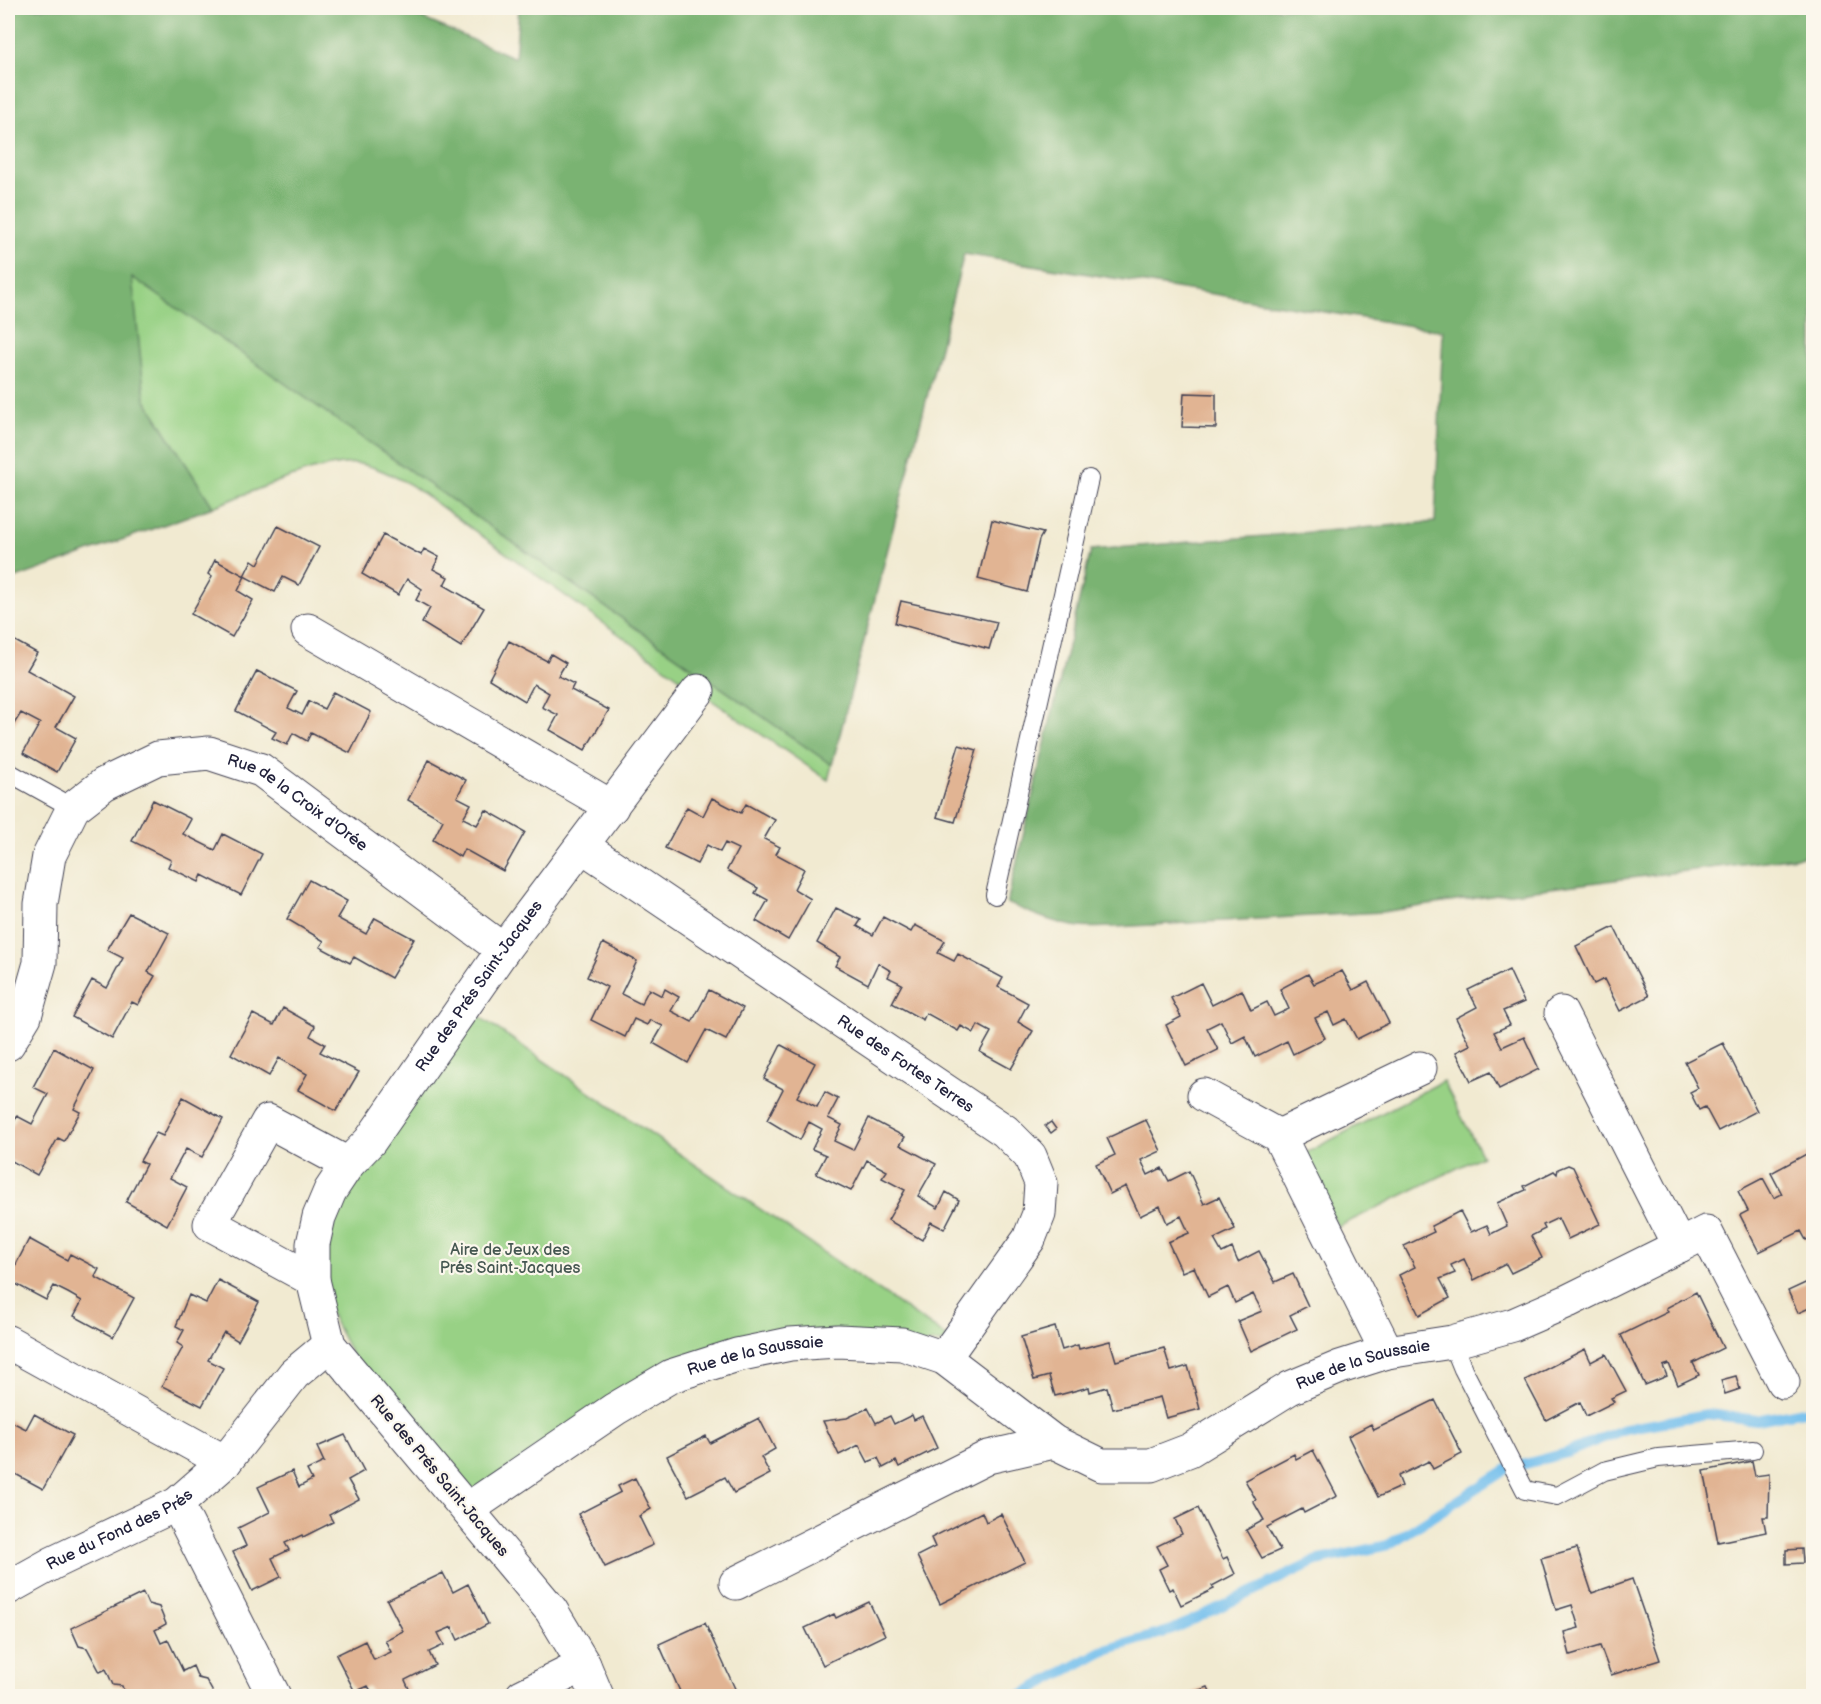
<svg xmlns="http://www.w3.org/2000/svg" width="1821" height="1704" font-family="'Balsamiq Sans',sans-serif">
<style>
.green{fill:#98d185;stroke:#5d7a60;stroke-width:1.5}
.forest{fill:#7ab372;stroke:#4e6a56;stroke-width:1.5}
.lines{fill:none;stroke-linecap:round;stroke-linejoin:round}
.stream{stroke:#73bfed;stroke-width:10}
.building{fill:#e1b493}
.lane-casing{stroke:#414052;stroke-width:20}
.street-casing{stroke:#414052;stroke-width:35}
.lane{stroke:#fff;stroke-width:18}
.street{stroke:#fff;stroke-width:33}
.labels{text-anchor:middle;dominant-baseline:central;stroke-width:4.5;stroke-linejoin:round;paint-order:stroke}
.street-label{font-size:16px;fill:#22223b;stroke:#fbf7ec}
.park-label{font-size:16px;fill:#455751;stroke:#fbf7ec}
</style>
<rect width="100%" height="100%" fill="#fbf7ec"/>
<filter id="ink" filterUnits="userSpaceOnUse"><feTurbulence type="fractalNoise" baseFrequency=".0167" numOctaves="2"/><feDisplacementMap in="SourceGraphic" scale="12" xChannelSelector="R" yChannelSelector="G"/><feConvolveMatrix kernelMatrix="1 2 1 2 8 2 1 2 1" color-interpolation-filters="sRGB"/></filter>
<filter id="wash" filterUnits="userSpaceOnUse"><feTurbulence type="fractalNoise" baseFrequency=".008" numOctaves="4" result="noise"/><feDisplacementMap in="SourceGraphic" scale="24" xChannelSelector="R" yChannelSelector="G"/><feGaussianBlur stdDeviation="1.35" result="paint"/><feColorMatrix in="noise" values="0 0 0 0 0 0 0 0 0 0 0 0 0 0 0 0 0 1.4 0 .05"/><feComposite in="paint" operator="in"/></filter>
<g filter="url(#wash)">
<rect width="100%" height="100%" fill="#f1ead1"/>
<!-- green -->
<path class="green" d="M131 276 832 765 828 780 698 691 411 485C395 477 378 467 360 464 323 459 250 493 213 507L145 399Z
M464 1006 954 1342 737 1355 468 1509 376 1402 313 1280V1244Z
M1443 1081 1482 1156 1338 1227 1302 1155Z"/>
<!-- forest -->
<path class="forest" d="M8 8H398L515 58 519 8H1813V855L1511 893 1382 912 1116 927C1102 927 1087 929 1074 926 1050 922 1028 912 1007 903L1091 550 1435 522 1443 331 964 254 832 765 132 277 145 399 213 507 8 581Z"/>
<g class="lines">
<!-- stream -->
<path class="stream" d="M1019 1696 1102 1651 1172 1630 1316 1561 1388 1545 1507 1469 1566 1453 1625 1429 1707 1414 1757 1420 1814 1409"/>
</g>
<g id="blocks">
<!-- building -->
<path class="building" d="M1184 393 1216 394V428L1182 427Z
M992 520 1043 533 1039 540 1027 592 978 579Z
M278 526 319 547 299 585 283 577 275 592 244 576 252 560 258 564Z
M383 535 421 555 424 549 439 557 433 569 448 577 444 585 484 608 461 647 422 623 430 608 416 600 422 589 407 579 398 595 362 574Z
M215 560 245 576 238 591 253 600 232 637 191 614 212 577 208 574Z
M901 601 997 622 989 649 895 623Z
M8 637 37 653 27 670 74 696 56 727 76 738 57 772 23 753 40 723 21 713 14 724 8 720V707L11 701 8 700Z
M509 641 547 661 551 654 566 663 558 676 574 684 571 690 609 710 585 750 550 730 558 715 542 707 549 693 534 684 525 701 489 679Z
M257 671 297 691 288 708 302 715 309 701 324 709 333 692 371 712 350 753 311 733 307 741 293 733 287 745 272 738 276 732 236 711Z
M959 745 977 750 955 822 937 817Z
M429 760 466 780 457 797 471 804 463 818 477 825 486 810 525 832 503 871 464 849 460 857 433 840 443 820 408 800Z
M712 798 741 813 746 804 775 820 764 839 780 847 776 854 804 869 794 889 811 899 788 940 756 921 768 900 755 893 758 888 727 870 738 849 725 843 720 852 707 845 697 864 665 848 687 807 703 816Z
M153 800 191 819 183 834 215 850 223 834 262 854 241 895 202 875 199 882 168 867 171 860 132 841Z
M309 880 347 901 337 918 366 934 375 918 414 939 391 978 354 957 350 963 320 947 324 941 287 919Z
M836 908 861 920 857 926 873 935 883 917 911 932 915 925 945 941 938 953 954 961 958 954 1003 978 998 987 1028 1003 1018 1022 1033 1031 1011 1069 980 1052 991 1032 978 1025 974 1033 961 1026 958 1031 926 1013 923 1020 892 1003 902 984 888 977 891 971 878 963 868 984 835 966 840 957 817 943Z
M129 913 169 933 148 972 155 976 138 1005 132 1002 112 1039 72 1017 92 980 107 988 123 958 107 950Z
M1614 927 1649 996 1620 1011 1604 979 1594 984 1576 946Z
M603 943 637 961 621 994 641 1004 649 989 662 996 665 989 679 997 671 1011 692 1022 709 990 743 1008 726 1040 706 1030 688 1063 653 1043 663 1026 650 1020 647 1025 634 1019 625 1037 591 1020 607 987 587 977Z
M1509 970 1524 1002 1503 1011 1510 1025 1494 1032 1502 1047 1524 1037 1539 1069 1499 1089 1491 1072 1471 1081 1456 1052 1470 1045 1456 1018 1477 1007 1468 990Z
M1342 971 1353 990 1368 982 1389 1023 1357 1039 1346 1019 1334 1025 1328 1012 1315 1018 1325 1038 1293 1054 1287 1041 1255 1057 1245 1036 1232 1043 1221 1021 1207 1028 1218 1050 1186 1066 1166 1025 1181 1017 1171 998 1201 983 1212 1005 1242 990 1251 1010 1267 1002 1274 1016 1289 1009 1280 989 1308 974 1314 984Z
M283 1008 315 1026 310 1036 325 1044 320 1052 359 1072 336 1111 298 1090 307 1074 279 1058 269 1076 231 1054 253 1014 274 1025Z
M1723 1043 1757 1111 1718 1131 1705 1107 1699 1110 1690 1092 1698 1088 1685 1062Z
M781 1045 815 1063 797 1097 817 1107 825 1092 838 1099 828 1118 842 1125 834 1141 853 1150 869 1118 905 1137 900 1145 936 1164 918 1196 938 1208 946 1192 959 1200 944 1229 931 1222 922 1240 888 1220 905 1190 882 1178 887 1171 867 1160 851 1191 816 1174 826 1155 812 1149 822 1129 809 1122 800 1140 767 1120 783 1089 764 1079Z
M54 1048 94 1070 74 1109 80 1112 64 1141 58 1138 37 1175 8 1159V1133L17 1116 32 1124 48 1094 33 1087Z
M183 1097 223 1119 202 1157 186 1149 170 1178 187 1187 167 1225 126 1202 146 1164 140 1161 156 1133 163 1136Z
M1146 1120 1161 1151 1141 1160 1148 1175 1162 1168 1169 1181 1189 1171 1204 1204 1219 1197 1235 1229 1214 1239 1222 1253 1232 1248 1238 1262 1259 1251 1275 1282 1293 1274 1308 1306 1290 1315 1297 1329 1251 1351 1238 1321 1262 1311 1253 1294 1235 1303 1228 1287 1208 1297 1194 1267 1182 1272 1168 1242 1189 1233 1181 1216 1167 1223 1160 1206 1140 1216 1126 1186 1110 1194 1096 1164 1115 1155 1107 1138Z
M1051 1122 1056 1129 1051 1133 1045 1126Z
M1810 1152 1814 1159V1236L1806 1240 1801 1231 1759 1252 1740 1215 1748 1211 1738 1191 1763 1178 1774 1198 1782 1194 1771 1173Z
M1568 1165 1573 1167 1600 1224 1568 1239 1558 1218 1543 1225 1545 1229 1531 1236 1542 1258 1511 1273 1506 1264 1474 1280 1464 1259 1451 1265 1455 1273 1440 1279 1450 1298 1419 1315 1399 1275 1415 1267 1404 1246 1434 1232 1431 1226 1460 1211 1471 1232 1487 1225 1491 1234 1507 1226 1497 1203 1526 1190 1524 1186 1554 1171 1557 1174 1558 1169Z
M29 1239 67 1260 70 1254 99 1269 95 1277 134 1298 113 1337 74 1316 82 1301 68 1293 54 1286 46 1300 8 1280Z
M1814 1279V1306L1798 1313 1788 1291Z
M218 1280 259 1302 238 1341 224 1332 208 1360 223 1368 202 1406 162 1386 183 1347 177 1343 184 1330 176 1326 189 1295 206 1303Z
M1696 1292 1723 1348 1693 1363 1699 1375 1678 1385 1669 1364 1663 1366 1667 1376 1645 1385 1621 1335 1668 1312 1666 1308Z
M1055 1327 1062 1350 1078 1345 1079 1349 1110 1341 1116 1361 1164 1348 1171 1371 1188 1366 1200 1409 1166 1418 1160 1397 1113 1409 1107 1387 1090 1392 1089 1387 1055 1396 1049 1376 1034 1380 1021 1337Z
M1585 1349 1591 1362 1606 1354 1626 1391 1611 1398 1614 1402 1586 1416 1580 1402 1546 1420 1525 1380Z
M1736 1376 1740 1389 1725 1394 1721 1380Z
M1435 1400 1462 1454 1433 1469 1429 1461 1398 1476 1402 1486 1378 1497 1348 1436 1371 1424 1374 1430Z
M868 1408 876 1423 890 1416 894 1424 912 1415 914 1420 922 1416 937 1448 899 1467 896 1461 883 1468 878 1458 868 1462 859 1445 839 1455 823 1421 847 1418Z
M34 1414 73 1435 43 1489 8 1470V1420L26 1429Z
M759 1418 775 1449 761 1457 770 1474 734 1493 725 1477 688 1496 667 1456 706 1436 710 1443Z
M345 1435 364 1471 348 1480 359 1499 329 1515 333 1522 303 1537 302 1535 285 1543 289 1550 272 1558 281 1577 252 1591 233 1552 246 1546 238 1528 270 1512 258 1487 292 1471 299 1487 312 1480 307 1470 324 1462 317 1447Z
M1313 1450 1337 1496 1304 1513 1302 1509 1267 1527 1280 1550 1262 1558 1246 1530 1264 1520 1253 1501 1256 1500 1245 1480 1294 1454 1296 1459Z
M1752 1461 1755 1476 1769 1474 1768 1517H1763L1766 1532 1718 1542 1704 1471Z
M635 1478 651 1509 639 1516 653 1545 605 1567 578 1514 621 1492 618 1486Z
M1198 1508 1223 1559 1227 1557 1235 1574 1212 1586 1214 1589 1181 1605 1173 1588 1169 1590 1159 1569 1167 1565 1157 1546 1182 1534 1175 1519Z
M982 1512 986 1522 1001 1514 1025 1562 940 1604 917 1556 935 1547 931 1538Z
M1577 1548 1592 1593 1632 1579 1660 1660 1611 1675 1600 1646 1570 1655 1564 1632 1579 1628 1572 1605 1556 1610 1541 1558Z
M1802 1549 1803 1563 1786 1564V1550Z
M443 1573 453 1592 468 1584 488 1624 458 1640 452 1627 438 1633 444 1645 429 1652 435 1665 405 1680 410 1691 400 1696H374L368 1686 355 1692 336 1655 365 1641 374 1660 391 1652 385 1640 403 1631 387 1600Z
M143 1593 148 1604 159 1607 166 1624 155 1630 161 1643 168 1640 183 1671 193 1666 198 1678 206 1680 215 1696 219 1694 220 1696H138L137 1694 126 1696 122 1686 113 1685 106 1669 100 1672 87 1648 79 1646 71 1628Z
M869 1602 885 1635 823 1665 805 1628 834 1614 836 1618Z
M705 1623 737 1693 729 1696H682L659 1644Z
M1208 1687 1212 1696H1183Z"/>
</g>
</g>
<g filter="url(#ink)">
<use href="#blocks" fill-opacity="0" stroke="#414052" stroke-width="1.5"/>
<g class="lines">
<defs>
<path id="lane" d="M8 772 73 808
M995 895 1089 479
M1452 1342 1463 1369 1525 1490 1557 1496 1604 1471 1658 1458 1753 1450"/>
<g id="street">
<path d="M308 630 612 807"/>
<path id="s1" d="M582 846 1005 1131 1030 1156 1041 1183 1039 1214 1029 1239 944 1358"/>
<path d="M1561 1013 1679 1246 1706 1232 1783 1382"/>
<path id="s2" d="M8 1044 25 1016 40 963 41 904 49 856 73 808 104 784 158 758 209 753 261 770 503 950"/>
<path d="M1204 1095 1279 1136"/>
<path d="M313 1280 210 1224 268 1121 348 1164"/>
<path d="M8 1342 225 1462"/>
<path d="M1387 1352 1279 1136 1420 1068"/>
<path d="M177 1504 274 1696"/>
<path id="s3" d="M468 1509 615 1409 671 1376 737 1355 790 1344 838 1341 902 1344 944 1358 1054 1442 1101 1465H1151L1190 1450 1290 1388 1340 1367 1387 1352 1452 1342 1513 1325 1568 1301 1679 1246"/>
<path d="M736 1583 988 1457 1054 1442"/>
<path id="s4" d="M8 1588 53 1563 177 1504 225 1462 294 1374 329 1345"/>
<path d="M522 1696 584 1665"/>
<path id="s5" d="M597 1696 584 1665 551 1610 329 1345 313 1280V1244L319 1217 330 1191 348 1164 370 1141 503 950 698 691"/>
</g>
</defs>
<!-- lane casing -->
<use href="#lane" class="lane-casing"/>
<!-- street casing -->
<use href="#street" class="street-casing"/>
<!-- lane -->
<use href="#lane" class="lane"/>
<!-- street -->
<use href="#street" class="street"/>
</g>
</g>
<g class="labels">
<!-- street labels -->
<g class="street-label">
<text stroke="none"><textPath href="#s2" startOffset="502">Rue de la Croix d'Orée</textPath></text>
<text stroke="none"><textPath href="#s5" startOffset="856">Rue des Prés Saint-Jacques</textPath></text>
<text stroke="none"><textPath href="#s1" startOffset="390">Rue des Fortes Terres</textPath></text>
<text stroke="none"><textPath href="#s3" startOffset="330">Rue de la Saussaie</textPath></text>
<text stroke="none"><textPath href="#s3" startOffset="1000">Rue de la Saussaie</textPath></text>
<text transform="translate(439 1476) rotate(50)">Rue des Prés Saint-Jacques</text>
<text stroke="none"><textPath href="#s4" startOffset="126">Rue du Fond des Prés</textPath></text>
</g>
<!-- park labels -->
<g class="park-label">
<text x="510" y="1250">Aire de Jeux des<tspan x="510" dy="18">Prés Saint-Jacques</tspan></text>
</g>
</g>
<!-- margin -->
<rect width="1821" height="1704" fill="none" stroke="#fbf7ec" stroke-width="30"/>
</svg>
